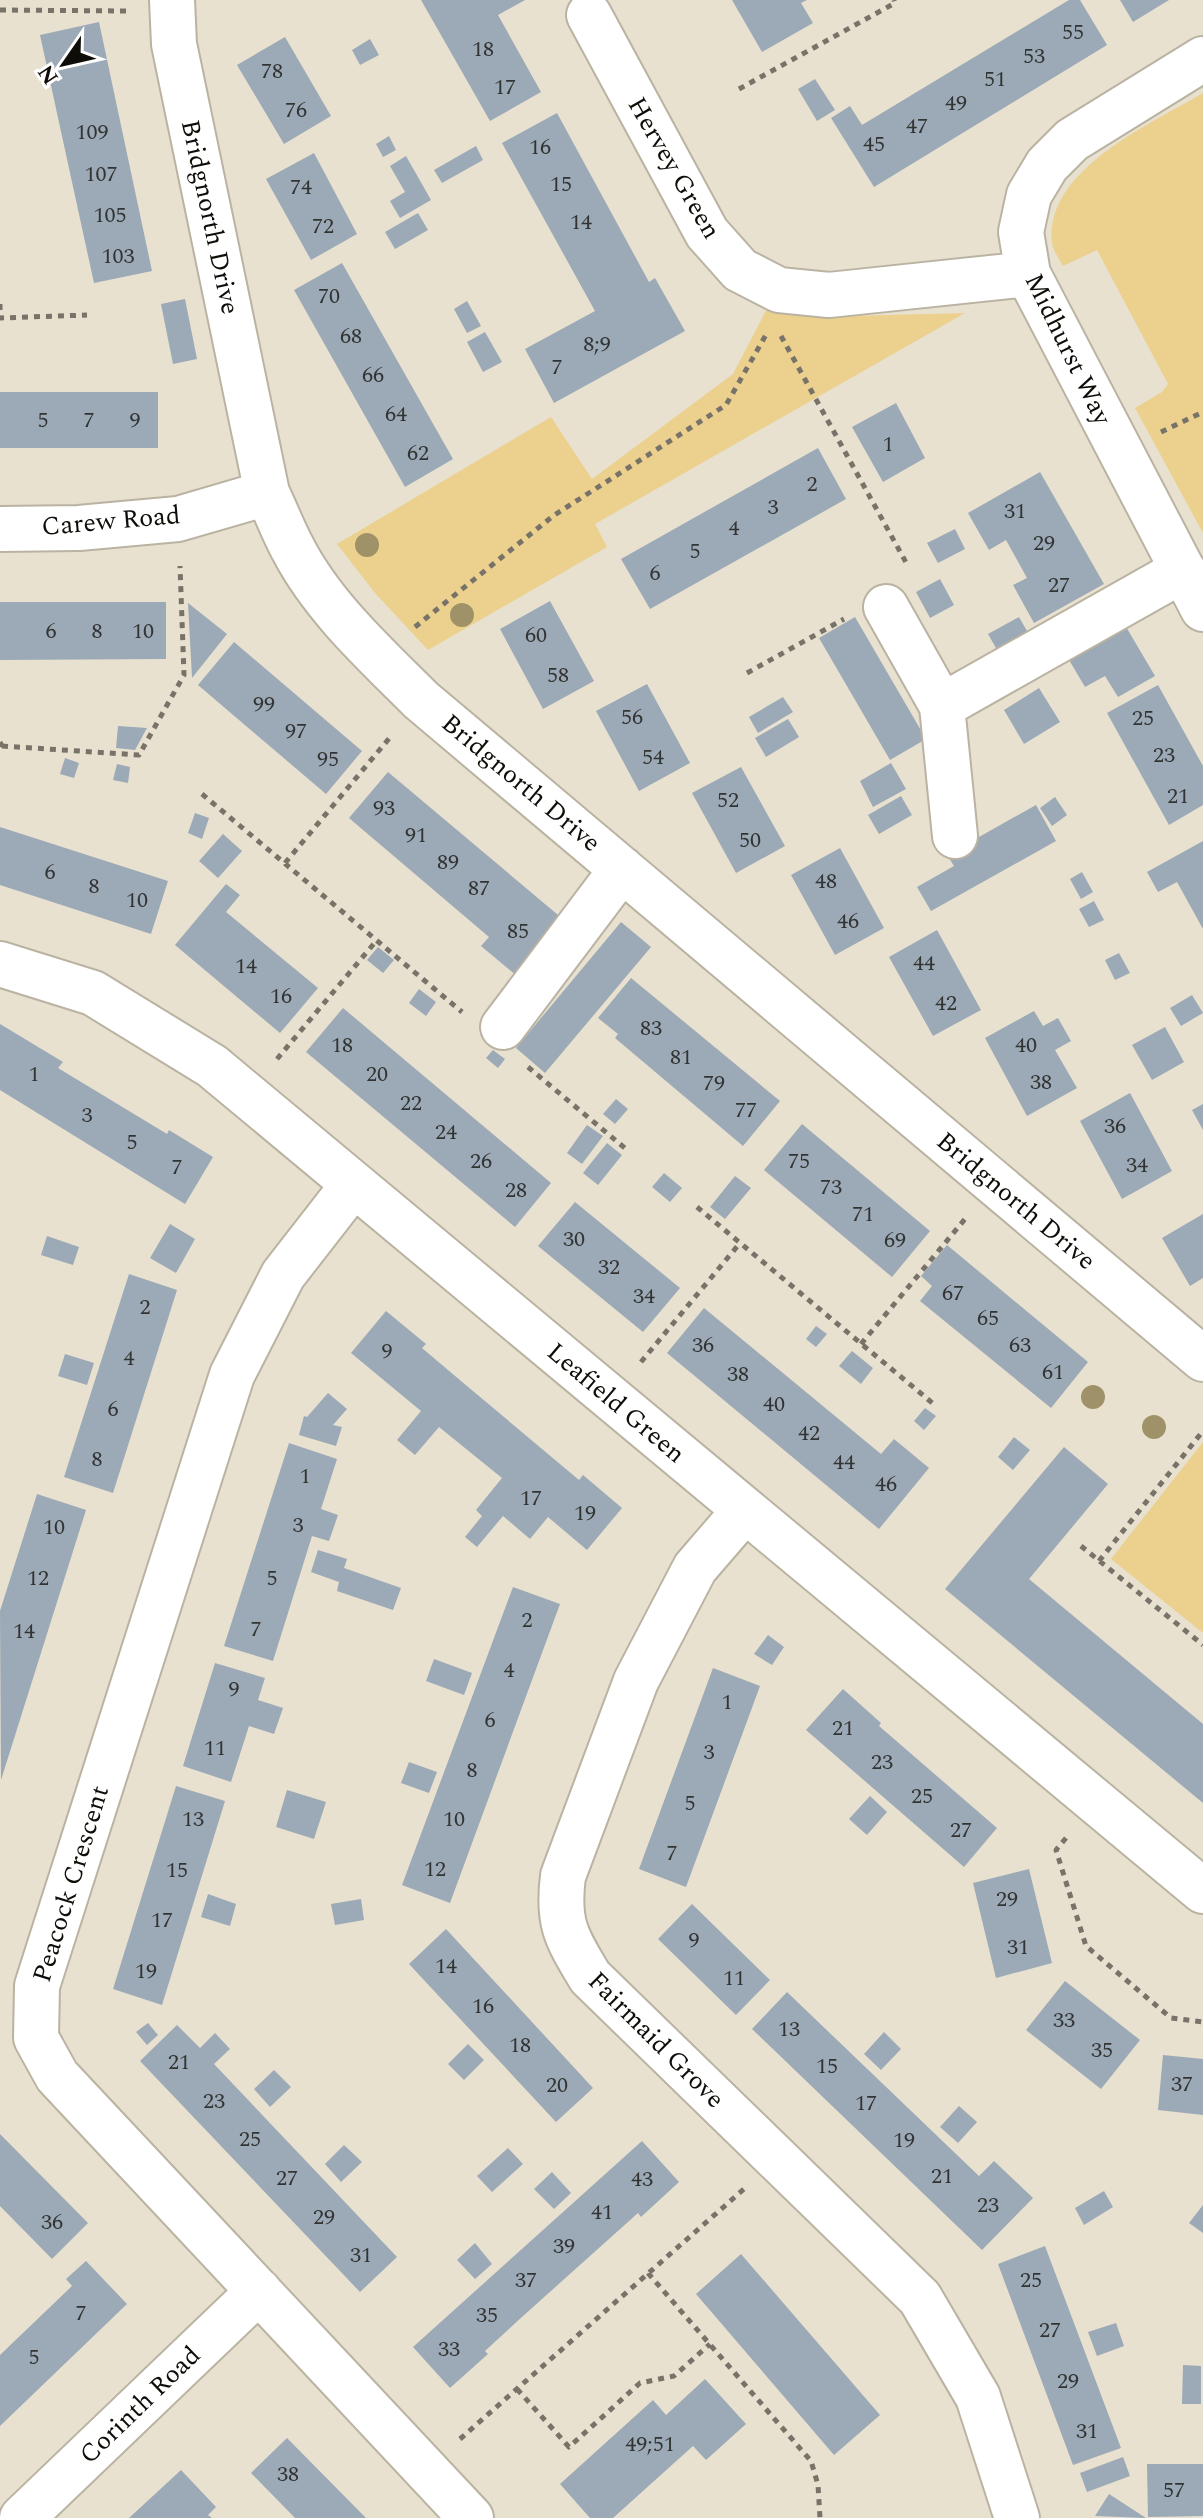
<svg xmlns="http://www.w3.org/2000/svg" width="1203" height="2518" font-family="Spectral,serif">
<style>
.green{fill:#ebd08e}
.building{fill:#9ca9b6}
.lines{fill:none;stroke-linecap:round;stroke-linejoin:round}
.minor-casing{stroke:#bab3a2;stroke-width:48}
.path{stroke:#787368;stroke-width:5;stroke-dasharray:6 6;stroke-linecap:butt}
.minor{stroke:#fff;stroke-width:44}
.tree{fill:#a09268}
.labels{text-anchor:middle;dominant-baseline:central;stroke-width:8;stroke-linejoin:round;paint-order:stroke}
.number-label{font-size:22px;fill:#323433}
.street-label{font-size:26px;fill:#0f0d07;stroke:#fff}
</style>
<rect width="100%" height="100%" fill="#e8e1d0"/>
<!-- green -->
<path class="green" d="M1203 93V533L1135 408 1162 392 1168 384 1097 250 1063 266C1059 259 1053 250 1052 243 1044 170 1151 124 1203 93Z
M771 301 849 316 965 313 595 524 607 547 428 650 375 593 337 544 551 417 592 479 733 374Z
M1203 1442V1633L1111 1559Z"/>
<!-- building -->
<path class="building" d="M421 0H525L498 15 541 92 490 121Z
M732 0H807L801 3 813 23 762 52Z
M1069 0H1080L1107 45 874 187 831 118 850 106 862 125Z
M1120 0H1169L1133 22Z
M99 22 152 271 94 283 40 35Z
M285 37 331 116 284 144 237 65Z
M370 39 379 55 360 65 352 50Z
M815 79 835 110 817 121 798 89Z
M557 113 649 282 655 278 685 331 554 403 525 349 595 311 502 143Z
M389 136 396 150 383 157 376 144Z
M476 146 483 160 442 183 434 170Z
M314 153 357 234 311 260 266 179Z
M406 156 431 200 400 218 390 201 405 192 390 166Z
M418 213 428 230 395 249 385 232Z
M342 263 453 459 405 487 294 290Z
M185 299 197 359 173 364 161 304Z
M467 301 481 326 467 333 454 309Z
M485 332 502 362 483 372 467 342Z
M0 392H158V448H0Z
M896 403 925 458 883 482 852 427Z
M818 448 846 499 650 609 621 559Z
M1040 472 1104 584 1034 623 1013 585 1027 578 1006 540 989 550 968 513Z
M955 529 965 549 938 563 927 543Z
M940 579 954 605 930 618 916 592Z
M550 601 594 681 543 709 500 629Z
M0 602H166V659L0 660Z
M188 603 227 634 192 678Z
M855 617 926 739 890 760 819 638Z
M1019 617 1031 638 1000 655 988 634Z
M1122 620 1155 676 1118 697 1105 676 1085 687 1065 653Z
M234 642 362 751 326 794 198 685Z
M647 684 690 763 639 791 596 711Z
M1158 685 1203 766V805L1169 825 1107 713Z
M1039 688 1060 722 1024 744 1004 710Z
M783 697 793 712 758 733 749 717Z
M788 719 799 737 766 757 755 738Z
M118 726 147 728 135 750 116 748Z
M65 758 79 763 74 778 60 774Z
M891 763 906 789 873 807 860 781Z
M117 764 130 767 128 783 113 780Z
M741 767 785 846 736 873 692 793Z
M388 772 564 920 517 976 481 946 489 937 349 818Z
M901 796 912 815 879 834 868 815Z
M1055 797 1067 815 1052 826 1040 808Z
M1036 805 1056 841 931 911 917 887 954 866 947 855Z
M195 813 209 818 202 839 188 833Z
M0 827 168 881 151 934 0 885Z
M223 834 242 851 218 878 199 861Z
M1203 841V929L1177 882 1158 892 1147 872Z
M840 848 884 928 835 955 791 875Z
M1082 872 1093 892 1081 899 1070 879Z
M226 884 240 895 226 912 318 988 280 1033 175 945Z
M1094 901 1104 920 1089 927 1079 909Z
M621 922 651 947 545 1073 516 1048Z
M937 930 981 1010 933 1036 889 957Z
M378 947 394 960 383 973 367 960Z
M1119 953 1130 973 1115 980 1105 960Z
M631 978 780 1101 743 1146 615 1038 618 1034 598 1018Z
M419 989 436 1002 426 1016 409 1003Z
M1192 995 1203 1013 1181 1026 1170 1008Z
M343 1008 551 1183 515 1227 306 1052Z
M1034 1011 1043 1026 1058 1018 1071 1041 1055 1050 1077 1088 1027 1116 985 1038Z
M0 1024 63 1062 58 1068 167 1134 169 1130 213 1157 185 1204 0 1090Z
M1165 1027 1184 1062 1152 1080 1132 1045Z
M493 1050 505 1059 498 1068 486 1058Z
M1130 1093 1172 1171 1122 1199 1080 1121Z
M616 1099 628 1109 615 1124 603 1114Z
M1203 1104V1130L1192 1110Z
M802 1124 930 1231 892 1277 764 1170Z
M587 1125 603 1136 582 1164 567 1153Z
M607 1143 622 1155 598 1185 583 1173Z
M664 1173 682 1188 670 1202 652 1187Z
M735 1176 751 1188 725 1219 710 1207Z
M575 1202 680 1288 643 1332 538 1246Z
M1203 1214V1278L1190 1286 1162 1238Z
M170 1224 195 1239 176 1273 150 1258Z
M47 1236 79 1247 73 1265 41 1255Z
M947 1245 1088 1362 1051 1408 920 1301 932 1286 921 1276Z
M129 1274 177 1290 113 1493 64 1477Z
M704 1308 881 1454 894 1439 929 1468 879 1529 667 1353Z
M386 1311 426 1344 422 1348 461 1381 579 1480 583 1475 622 1508 587 1550 548 1517 530 1539 503 1516 477 1547 465 1537 482 1516 476 1510 502 1478 439 1427 415 1455 397 1440 421 1411 351 1353Z
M816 1326 827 1334 816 1347 806 1339Z
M852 1351 873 1368 861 1384 839 1366Z
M65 1354 94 1363 87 1385 58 1376Z
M328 1393 347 1409 333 1425 342 1427 336 1446 299 1435 304 1416 307 1417Z
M925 1408 936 1416 924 1430 914 1421Z
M1014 1437 1030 1450 1013 1470 998 1457Z
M289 1443 337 1459 321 1509 338 1515 329 1541 312 1536 273 1661 224 1646Z
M1064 1447 1108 1484 1029 1579 1203 1724V1803L945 1589Z
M37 1494 86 1510 1 1780 0 1611Z
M318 1550 347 1559 344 1568 401 1588 393 1610 337 1591 339 1582 311 1572Z
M513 1587 560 1604 450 1903 402 1885Z
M768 1635 784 1647 772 1665 754 1654Z
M434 1659 472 1673 464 1695 426 1681Z
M215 1663 265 1678 258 1700 283 1708 274 1734 249 1726 231 1782 183 1766Z
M713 1668 760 1686 686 1887 639 1869Z
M843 1689 881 1723 879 1726 997 1828 964 1867 806 1730Z
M409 1762 437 1772 429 1793 401 1783Z
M176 1786 225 1801 162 2005 113 1989Z
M287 1790 326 1802 314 1839 276 1827Z
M870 1796 887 1812 867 1835 849 1819Z
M1029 1869 1052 1963 996 1978 973 1883Z
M208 1894 236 1904 230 1926 201 1917Z
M361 1899 364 1920 335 1925 331 1904Z
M692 1904 770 1980 736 2015 658 1939Z
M446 1929 593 2088 556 2122 409 1964Z
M1065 1981 1140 2040 1101 2089 1026 2030Z
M787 1992 979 2176 994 2161 1033 2198 982 2250 752 2029Z
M148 2023 158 2035 147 2045 136 2032Z
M177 2025 200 2048 215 2033 230 2049 214 2064 397 2257 360 2292 140 2061Z
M884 2032 901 2049 881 2070 864 2054Z
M468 2044 484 2060 464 2080 448 2064Z
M1163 2055 1203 2059V2115L1158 2110Z
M274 2070 291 2087 270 2107 254 2089Z
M959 2106 977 2122 958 2143 940 2127Z
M0 2134 88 2223 52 2259 0 2206Z
M642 2141 679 2182 641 2217 638 2213 523 2316 485 2351 488 2354 450 2388 413 2347Z
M344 2145 362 2162 341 2182 325 2164Z
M508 2148 523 2164 492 2192 477 2176Z
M552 2172 571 2193 554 2209 534 2189Z
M1104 2191 1113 2207 1084 2225 1075 2208Z
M1203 2205V2233L1189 2223Z
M475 2243 492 2264 475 2279 457 2260Z
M1045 2246 1121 2448 1073 2465 998 2264Z
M741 2254 880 2415 834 2455 696 2294Z
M86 2261 127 2304 0 2426V2355L72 2286 66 2279Z
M1116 2323 1124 2346 1097 2356 1088 2332Z
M1183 2365 1201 2366V2404H1182Z
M705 2379 746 2424 706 2460 693 2446 613 2518H590L560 2484 653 2400 666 2415Z
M287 2438 362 2514 366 2518H295L251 2473Z
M1123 2457 1130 2476 1087 2492 1080 2473Z
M1147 2464H1203V2516L1148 2517Z
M181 2470 216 2507 208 2515 212 2518H129Z
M1109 2494 1146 2518 1095 2516Z"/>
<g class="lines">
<defs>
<path id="minor" d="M172 0 174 44 267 493C276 511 283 531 293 549 323 607 375 654 421 700L1203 1359
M589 15 707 233 740 270 779 290 829 295 1028 274
M1203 59 1072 140 1047 165 1029 195 1021 232 1028 274 1203 609
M0 529 79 528 178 519 267 493
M886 607 942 706 955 836
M942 706 1183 570
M0 964 93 993 212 1066 1203 1891
M503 1027 622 869
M353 1185 283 1275 232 1375 37 1986 36 2038 57 2076 471 2518
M745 1510 695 1568 636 1681 563 1876C557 1923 566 1937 590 1977L920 2298 978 2397 1017 2518
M22 2518 259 2291"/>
</defs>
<!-- minor casing -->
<use href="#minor" class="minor-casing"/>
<!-- path -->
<path class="path" d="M0 10 126 11
M739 89 895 3 894 0
M0 304V318L87 315
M781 336 908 566
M1161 432 1203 412
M415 627 553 516 726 405 767 333
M747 673 844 619
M0 742 2 746 0 753
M2 746 139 755 184 675 180 566
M202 794 462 1012
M285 863 392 735
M277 1059 377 940
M528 1067 626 1149
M697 1207 936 1406
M861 1344 965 1219
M641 1362 740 1243
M1081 1546 1203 1645
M1099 1561 1203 1431
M1066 1838 1056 1850 1086 1946 1171 2018 1203 2022
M648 2273 811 2461 818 2485 820 2518
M517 2389 569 2447 640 2383 674 2376 710 2344
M460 2439 744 2189"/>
<!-- minor -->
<use href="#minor" class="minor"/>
</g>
<!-- trees -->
<g class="tree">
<circle cx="367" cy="545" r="12"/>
<circle cx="462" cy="615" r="12"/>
<circle cx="1093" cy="1397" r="12"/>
<circle cx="1154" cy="1427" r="12"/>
</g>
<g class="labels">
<!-- number labels -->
<g class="number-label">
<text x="1073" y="32">55</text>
<text x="483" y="49">18</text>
<text x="1034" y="56">53</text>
<text x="272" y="71">78</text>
<text x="995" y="79">51</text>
<text x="505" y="87">17</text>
<text x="956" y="103">49</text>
<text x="296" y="110">76</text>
<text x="917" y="126">47</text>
<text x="92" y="132">109</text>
<text x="874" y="144">45</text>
<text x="540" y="147">16</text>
<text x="101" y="174">107</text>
<text x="561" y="184">15</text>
<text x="301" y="187">74</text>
<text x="110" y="215">105</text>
<text x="581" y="222">14</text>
<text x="323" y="226">72</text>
<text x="118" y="256">103</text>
<text x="329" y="296">70</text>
<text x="351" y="336">68</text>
<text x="597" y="344">8;9</text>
<text x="557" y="367">7</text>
<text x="373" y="375">66</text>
<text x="396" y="414">64</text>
<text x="43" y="420">5</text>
<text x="89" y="420">7</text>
<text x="135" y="420">9</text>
<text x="888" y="444">1</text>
<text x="418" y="453">62</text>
<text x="812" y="484">2</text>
<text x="773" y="507">3</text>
<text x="1015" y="511">31</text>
<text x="734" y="528">4</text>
<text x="1044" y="543">29</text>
<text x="695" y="551">5</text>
<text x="655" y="573">6</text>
<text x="1059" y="585">27</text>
<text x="51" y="631">6</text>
<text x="97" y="631">8</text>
<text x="143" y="631">10</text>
<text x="536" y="635">60</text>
<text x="558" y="675">58</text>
<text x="264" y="704">99</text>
<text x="632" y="717">56</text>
<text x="1143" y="718">25</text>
<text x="296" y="731">97</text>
<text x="1164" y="755">23</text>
<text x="653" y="757">54</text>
<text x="328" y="759">95</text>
<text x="1178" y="796">21</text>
<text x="728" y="800">52</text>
<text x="384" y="808">93</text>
<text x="416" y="835">91</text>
<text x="750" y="840">50</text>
<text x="448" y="862">89</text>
<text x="50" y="872">6</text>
<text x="826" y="881">48</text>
<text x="94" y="886">8</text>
<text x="479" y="888">87</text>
<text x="137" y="900">10</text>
<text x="848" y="921">46</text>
<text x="518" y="931">85</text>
<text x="924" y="963">44</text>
<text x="246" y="966">14</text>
<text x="281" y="996">16</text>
<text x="946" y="1003">42</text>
<text x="651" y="1028">83</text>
<text x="342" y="1045">18</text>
<text x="1026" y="1045">40</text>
<text x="681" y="1057">81</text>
<text x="34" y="1074">1</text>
<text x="377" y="1074">20</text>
<text x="1041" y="1082">38</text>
<text x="714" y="1083">79</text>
<text x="411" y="1103">22</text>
<text x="746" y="1110">77</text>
<text x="87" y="1115">3</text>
<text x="1115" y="1126">36</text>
<text x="446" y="1132">24</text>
<text x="132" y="1142">5</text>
<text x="481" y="1161">26</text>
<text x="799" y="1161">75</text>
<text x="1137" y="1165">34</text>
<text x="177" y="1167">7</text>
<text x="831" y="1187">73</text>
<text x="516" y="1190">28</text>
<text x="863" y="1214">71</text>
<text x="574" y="1239">30</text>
<text x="895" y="1240">69</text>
<text x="609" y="1267">32</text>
<text x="953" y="1293">67</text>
<text x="644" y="1296">34</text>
<text x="145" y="1307">2</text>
<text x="988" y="1318">65</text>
<text x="703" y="1345">36</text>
<text x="1020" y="1345">63</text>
<text x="387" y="1351">9</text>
<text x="129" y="1358">4</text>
<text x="1053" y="1372">61</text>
<text x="738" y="1374">38</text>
<text x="774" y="1404">40</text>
<text x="113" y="1409">6</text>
<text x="809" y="1433">42</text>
<text x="97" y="1459">8</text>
<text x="844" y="1462">44</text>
<text x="305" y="1476">1</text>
<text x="886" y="1484">46</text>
<text x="531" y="1498">17</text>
<text x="585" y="1513">19</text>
<text x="298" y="1525">3</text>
<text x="54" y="1527">10</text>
<text x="38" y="1578">12</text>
<text x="272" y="1578">5</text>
<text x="527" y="1620">2</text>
<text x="256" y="1629">7</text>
<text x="24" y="1631">14</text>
<text x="509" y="1670">4</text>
<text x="234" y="1689">9</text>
<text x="727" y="1702">1</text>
<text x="490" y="1720">6</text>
<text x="843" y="1728">21</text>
<text x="215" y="1748">11</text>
<text x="709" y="1752">3</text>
<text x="882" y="1762">23</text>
<text x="472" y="1770">8</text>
<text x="922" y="1796">25</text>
<text x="690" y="1803">5</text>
<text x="193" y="1819">13</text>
<text x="454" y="1819">10</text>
<text x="961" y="1830">27</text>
<text x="672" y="1853">7</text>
<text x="435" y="1869">12</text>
<text x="177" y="1870">15</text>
<text x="1007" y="1899">29</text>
<text x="162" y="1920">17</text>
<text x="694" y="1940">9</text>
<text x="1018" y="1947">31</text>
<text x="446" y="1966">14</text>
<text x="146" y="1971">19</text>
<text x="734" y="1978">11</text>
<text x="483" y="2006">16</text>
<text x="1064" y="2020">33</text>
<text x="789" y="2029">13</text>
<text x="520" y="2045">18</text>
<text x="1102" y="2050">35</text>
<text x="179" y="2062">21</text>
<text x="827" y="2066">15</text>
<text x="1182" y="2084">37</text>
<text x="557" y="2085">20</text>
<text x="214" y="2101">23</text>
<text x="866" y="2103">17</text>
<text x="250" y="2139">25</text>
<text x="904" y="2140">19</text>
<text x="942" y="2176">21</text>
<text x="287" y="2178">27</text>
<text x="642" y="2179">43</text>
<text x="988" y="2205">23</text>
<text x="602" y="2212">41</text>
<text x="324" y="2217">29</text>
<text x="52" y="2222">36</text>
<text x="564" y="2246">39</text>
<text x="361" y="2255">31</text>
<text x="526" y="2280">37</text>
<text x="1031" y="2280">25</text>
<text x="81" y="2313">7</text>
<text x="487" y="2315">35</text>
<text x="1050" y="2330">27</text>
<text x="449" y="2349">33</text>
<text x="34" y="2357">5</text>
<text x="1068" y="2381">29</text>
<text x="1087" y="2431">31</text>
<text x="650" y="2444">49;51</text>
<text x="288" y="2474">38</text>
<text x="1174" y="2490">57</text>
</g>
<!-- street labels -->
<g class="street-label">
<text transform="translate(674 168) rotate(60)">Hervey Green</text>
<text transform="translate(210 217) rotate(78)">Bridgnorth Drive</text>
<text transform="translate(1068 349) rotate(64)">Midhurst Way</text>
<text transform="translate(111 521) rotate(-5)">Carew Road</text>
<text transform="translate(521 783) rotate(40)">Bridgnorth Drive</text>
<text transform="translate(1016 1201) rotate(40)">Bridgnorth Drive</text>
<text transform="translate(616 1403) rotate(40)">Leafield Green</text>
<text transform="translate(71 1884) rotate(-73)">Peacock Crescent</text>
<text transform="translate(656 2040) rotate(45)">Fairmaid Grove</text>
<text transform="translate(140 2405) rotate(-44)">Corinth Road</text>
</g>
</g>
<!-- north arrow -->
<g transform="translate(64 64) rotate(236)" stroke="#ffffff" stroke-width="6" paint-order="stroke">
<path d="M0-6L14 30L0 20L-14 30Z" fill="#0f0d07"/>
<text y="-12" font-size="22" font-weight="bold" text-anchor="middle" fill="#0f0d07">N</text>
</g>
</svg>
